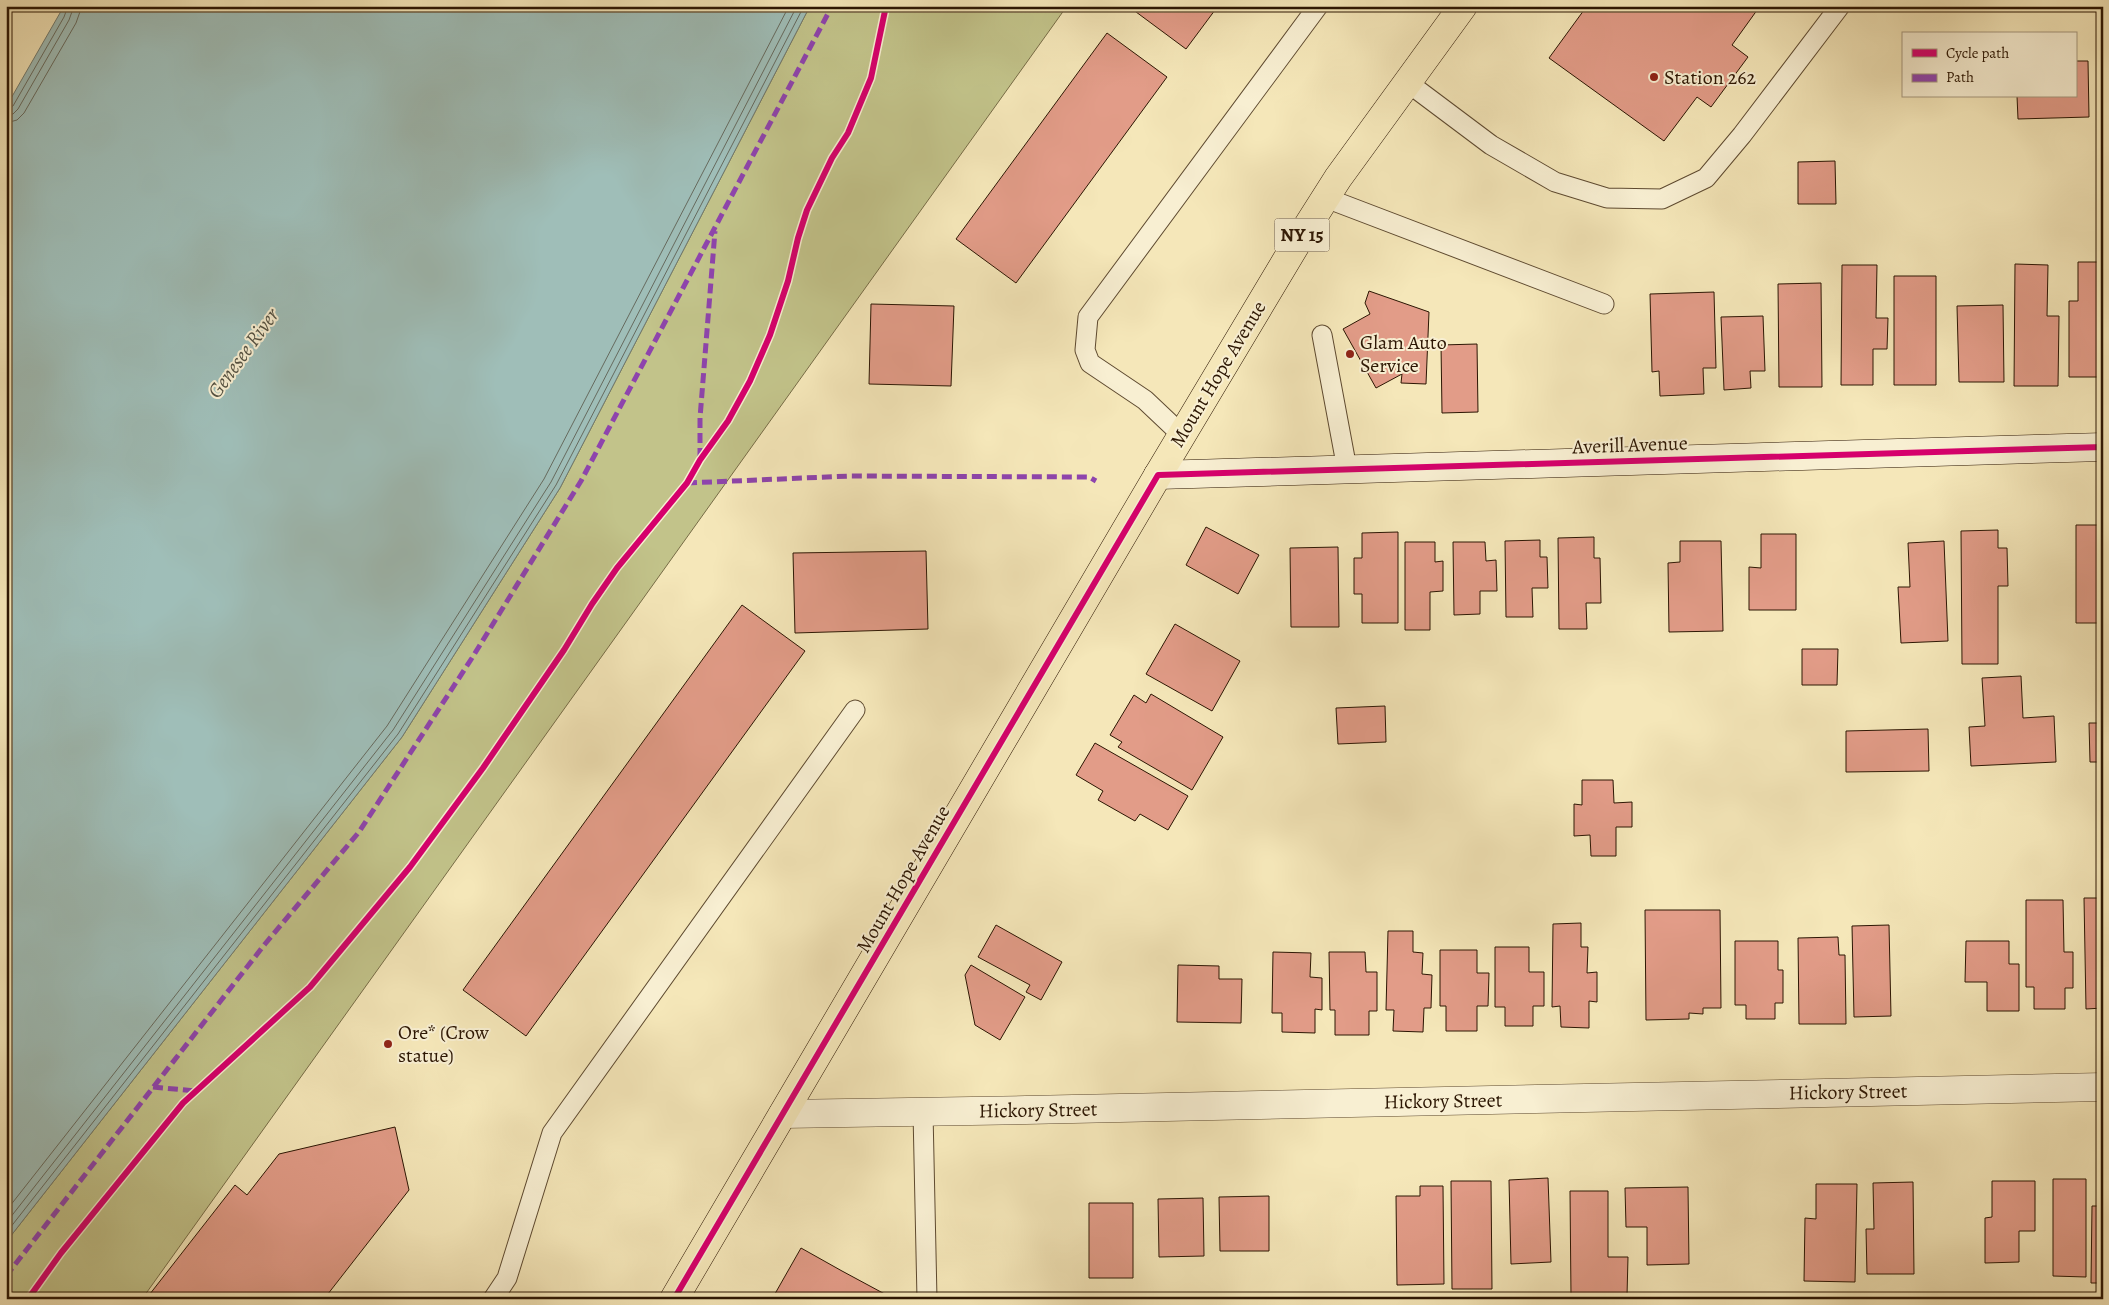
<svg xmlns="http://www.w3.org/2000/svg" width="2109" height="1305" font-family="Alegreya,serif">
<style>
.green{fill:#c2c38a;stroke:#776c46}
.water{fill:#9fbeb8;stroke:#717b70}
.lines{fill:none;stroke-linecap:round;stroke-linejoin:round}
.shore{stroke:#666a5e;stroke-width:1}
.building{fill:#e29c88;stroke:#2c1603}
.lane-casing{stroke:#5e4a30;stroke-width:21}
.street-casing{stroke:#5e4a30;stroke-width:29}
.secondary-casing{stroke:#2c1603;stroke-width:29}
.primary-casing{stroke:#2c1603;stroke-width:29}
.lane{stroke:#f8efd2;stroke-width:19}
.street{stroke:#f8efd2;stroke-width:28}
.secondary{stroke:#f8efd2;stroke-width:28}
.primary{stroke:#f5e7b9;stroke-width:28}
.quiet{stroke:#8e44ad;stroke-width:5;stroke-dasharray:10 5;stroke-linecap:butt}
.cycleway-casing{stroke:#f8efd2;stroke-width:9}
.cycleway{stroke:#d6006c;stroke-width:6}
.poi-dot{fill:#8f2418;stroke:#f8efd2;stroke-width:2}
.labels{text-anchor:middle;dominant-baseline:central;stroke-width:4;stroke-linejoin:round;paint-order:stroke}
.shield{fill:#f8efd2;stroke:#695741;stroke-width:1}
.shield-label{font-size:19px;font-weight:bold;fill:#2c1603}
.poi-label{font-size:20px;fill:#2c1603;stroke:#f8efd2;text-anchor:start}
.street-label{font-size:20px;fill:#2c1603;stroke:#f8efd2}
.water-label{font-size:21px;font-style:italic;fill:#545142;stroke:#f8efd2}
</style>
<rect width="100%" height="100%" fill="#f5e7b9"/>
<filter id="stains"><feTurbulence type="fractalNoise" baseFrequency=".004" numOctaves="4"/><feColorMatrix values="0 0 0 0 .2 0 0 0 0 .09 0 0 0 0 .02 0 0 0 .5 -.17"/></filter>
<radialGradient id="worn" r=".72"><stop offset=".6" stop-color="#630" stop-opacity="0"/><stop offset="1" stop-color="#630" stop-opacity=".3"/></radialGradient>
<!-- green -->
<path class="green" d="M810 6H1067L142 1299H6V1242L402 737 560 488Z"/>
<!-- water -->
<path class="water" d="M64 6H810L560 488 402 737 6 1242V107Z"/>
<g class="lines">
<!-- shore -->
<path class="shore" d="M6 109 13 106 64 17 68 6
M6 115 13 114 18 109 69 20 74 6
M6 123 17 120 24 113 76 23 82 6
M6 1211 387 726 544 479 789 6
M6 1223 393 730 551 482 797 6
M6 1233 398 734 556 485 804 6"/>
</g>
<!-- building -->
<path class="building" d="M1128 6H1218L1186 49Z
M1578 6H1760L1732 45 1748 57 1711 107 1697 97 1664 141 1549 58 1584 10Z
M1107 33 1167 77 1016 283 956 239Z
M2075 61H2088L2089 117 2018 119 2017 96H2075Z
M1835 161 1836 204H1798V162Z
M2078 262H2099V300H2103V377H2069V301H2078Z
M2015 264 2048 265 2047 316H2059L2058 386H2014Z
M1842 265H1877L1876 318H1888L1887 349H1873V385H1841Z
M1894 276H1936V385H1894Z
M1821 283 1822 387H1779L1778 284Z
M1369 291 1429 312 1426 384 1401 383 1402 374 1376 388 1343 329 1370 314 1365 303Z
M1714 292 1716 368H1703L1704 394 1660 396 1659 371 1652 372 1650 294Z
M871 304 954 306 951 386 869 384Z
M2003 305 2004 382H1959L1957 306Z
M1763 316 1765 371H1750L1751 388 1724 390 1721 317Z
M1477 344 1478 412 1442 413 1441 345Z
M2076 525H2103V623H2076Z
M1206 527 1259 555 1238 594 1186 565Z
M1998 530V548H2007L2008 586H1998V664H1962L1961 531Z
M1398 532V623H1362V594H1354V558H1362V533Z
M1761 534H1796V610H1749V567L1761 568Z
M1594 537V558H1600L1601 603H1586L1587 629H1559L1558 538Z
M1540 540V557H1547L1548 588H1532L1533 617H1506L1505 541Z
M1680 541H1721L1723 631 1669 632 1668 563 1680 562Z
M1944 541 1948 641 1901 643 1898 587H1910L1908 543Z
M1405 542H1435V562L1443 561V591L1430 592V630H1405Z
M1453 542H1485L1486 561 1496 560 1497 591H1480V614L1454 615Z
M1338 547 1339 627H1291L1290 548Z
M926 551 928 629 795 633 793 553Z
M742 605 805 651 526 1036 463 990Z
M1175 624 1240 661 1212 711 1146 674Z
M1802 649H1838L1837 685H1802Z
M2021 676 2023 718 2054 716 2056 762 1971 766 1969 727 1985 726 1982 678Z
M1151 694 1223 737 1192 790 1118 747 1122 742 1110 735 1134 695 1146 703Z
M1385 706 1386 742 1338 744 1336 708Z
M2089 723H2103V762H2090Z
M1928 729 1929 771 1846 772V731Z
M1095 743 1188 796 1168 830 1140 814 1135 821 1098 800 1103 791 1076 775Z
M1582 780H1613L1614 803 1632 802V827H1616V856H1591L1590 835 1574 836V804L1582 805Z
M2084 898H2103V1008L2086 1009Z
M2026 900H2063L2064 952H2073V988H2065V1009H2034V987H2026Z
M1645 910H1720L1721 1008H1703V1014L1689 1013V1019L1646 1020Z
M1581 923V947H1588L1587 973 1597 972V1002L1589 1001V1028L1561 1027 1560 1006 1552 1007 1553 924Z
M996 925 1062 962 1041 1000 1026 992 1030 985 978 957Z
M1889 925 1891 1016 1854 1017 1852 926Z
M1388 931H1413V952L1423 953 1422 974 1432 975 1431 1008H1424L1423 1032 1393 1031 1394 1010H1386Z
M1838 937 1839 955H1845L1846 1024H1799L1798 938Z
M1735 941H1778V970H1783V1003H1775V1019H1746V1005H1735Z
M1966 941H2009V964H2019V1011H1987V982H1965Z
M1495 947H1529V972H1544V1006H1533V1026H1505V1007H1495Z
M1440 950H1477V973H1489L1488 1006H1477V1031H1446V1006H1440Z
M1273 952 1311 953 1310 977 1322 978V1010L1315 1009V1033L1282 1032V1013H1272Z
M1329 952H1365L1366 972H1377V1011H1369V1035H1335V1010H1330Z
M971 965 1025 997 1000 1040 975 1025 965 975Z
M1178 965 1219 966V979H1242L1241 1023 1177 1022Z
M395 1127 409 1190 324 1299H146L235 1185 247 1195 279 1154Z
M2099 1164H2103V1283H2091L2092 1206H2099Z
M1548 1178 1551 1262 1511 1264 1509 1180Z
M2053 1179H2086V1277L2053 1276Z
M1451 1181H1491L1492 1289H1452Z
M1992 1181H2035V1231H2019V1262L1985 1263V1218L1992 1217Z
M1913 1182 1914 1274H1867L1866 1229H1874L1873 1183Z
M1816 1184H1857L1855 1282 1804 1281 1805 1218 1816 1219Z
M1420 1186H1443L1444 1284 1397 1285 1396 1196H1420Z
M1688 1187 1689 1264 1647 1265V1227H1626L1625 1188Z
M1570 1191H1608V1257H1628L1627 1296H1571Z
M1269 1196V1251H1220L1219 1197Z
M1203 1198 1204 1256 1159 1257 1158 1199Z
M1089 1203H1133V1278H1089Z
M801 1248 842 1271 894 1299H772Z"/>
<g class="lines">
<defs>
<path id="lane" d="M1407 82 1491 145 1555 182 1607 198 1662 199 1706 178 1742 135 1840 6
M1326 198 1604 304
M1322 335 1347 469
M1182 435 1145 400 1090 363 1085 350 1088 317 1318 6
M923 1112 927 1299
M493 1299 507 1278 552 1133 855 710"/>
<path id="street" d="M783 1114 1026 1110 2103 1087"/>
<path id="secondary" d="M1158 475 2103 447"/>
<path id="primary" d="M674 1299 1158 475 1298 241 1338 178 1463 6"/>
</defs>
<!-- lane casing -->
<use href="#lane" class="lane-casing"/>
<!-- street casing -->
<use href="#street" class="street-casing"/>
<!-- secondary casing -->
<use href="#secondary" class="secondary-casing"/>
<!-- primary casing -->
<use href="#primary" class="primary-casing"/>
<!-- lane -->
<use href="#lane" class="lane"/>
<!-- street -->
<use href="#street" class="street"/>
<!-- secondary -->
<use href="#secondary" class="secondary"/>
<!-- primary -->
<use href="#primary" class="primary"/>
<!-- quiet -->
<path class="quiet" d="M700 458V418L715 231
M687 483 850 476 1089 477 1096 481
M153 1087 196 1091
M6 1276 265 944 359 832 472 658 581 481 832 6"/>
<defs>
<path id="cycleway" d="M28 1299 61 1253 183 1103 310 987 410 867 483 768 564 650 592 604 617 568 687 483 700 460 728 421 750 381 770 335 788 281 798 238 807 210 832 158 848 133 871 78 886 6
M674 1299 1158 475 2103 447"/>
</defs>
<!-- cycleway casing -->
<use href="#cycleway" class="cycleway-casing"/>
<!-- cycleway -->
<use href="#cycleway" class="cycleway"/>
</g>
<!-- markers -->
<g class="poi-dot">
<circle cx="1654" cy="77" r="5"/>
<circle cx="1350" cy="354" r="5"/>
<circle cx="388" cy="1044" r="5"/>
</g>
<g class="labels">
<!-- shield labels -->
<rect class="shield" x="1274.5" y="218.5" width="55" height="33" rx="4"/>
<g class="shield-label">
<text x="1302" y="235">NY 15</text>
</g>
<!-- poi labels -->
<g class="poi-label">
<text x="1664" y="77">Station 262</text>
<text x="1360" y="342">Glam Auto<tspan x="1360" dy="23">Service</tspan></text>
<text x="398" y="1032">Ore* (Crow<tspan x="398" dy="23">statue)</tspan></text>
</g>
<!-- street labels -->
<g class="street-label">
<text transform="translate(1218 374) rotate(-59)">Mount Hope Avenue</text>
<text transform="translate(1630 445) rotate(-2)">Averill Avenue</text>
<text transform="translate(903 879) rotate(-60)">Mount Hope Avenue</text>
<text transform="translate(1848 1092) rotate(-1)">Hickory Street</text>
<text transform="translate(1443 1101) rotate(-1)">Hickory Street</text>
<text transform="translate(1038 1110) rotate(-1)">Hickory Street</text>
</g>
<!-- water labels -->
<g class="water-label">
<text transform="translate(243 353) rotate(-54)">Genesee River</text>
</g>
</g>
<!-- margin -->
<rect width="2109" height="1305" fill="none" stroke="#f5e7b9" stroke-width="25"/>
<rect x="8" y="8" width="2094" height="1290" fill="none" stroke="#2c1603" stroke-width="2.5"/>
<rect x="12" y="12" width="2084" height="1280" fill="none" stroke="#2c1603"/>
<!-- legend -->
<rect x="1902" y="32" width="175" height="65" fill="#f8efd2" stroke="#a6987f"/>
<rect x="1912" y="49" width="25" height="8" fill="#d6006c" stroke="#a6987f"/>
<text x="1946" y="58" font-size="15" fill="#2c1603">Cycle path</text>
<rect x="1912" y="74" width="25" height="8" fill="#8e44ad" stroke="#a6987f"/>
<text x="1946" y="82" font-size="15" fill="#2c1603">Path</text>
<rect width="100%" height="100%" filter="url(#stains)"/>
<rect width="100%" height="100%" fill="url(#worn)"/>
</svg>
